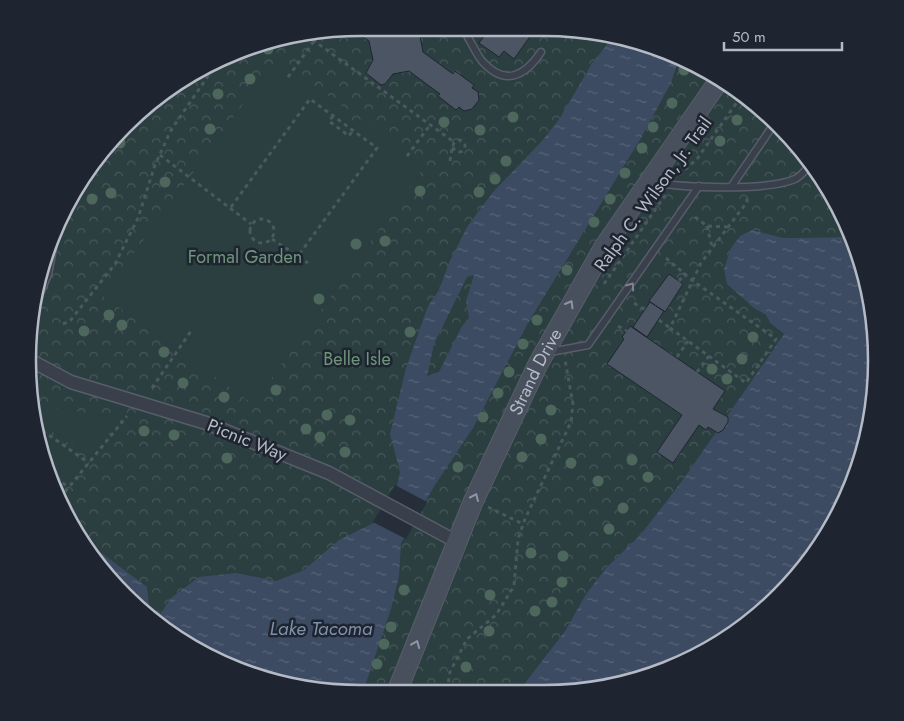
<svg xmlns="http://www.w3.org/2000/svg" width="904" height="721" font-family="Jost,sans-serif">
<style>
.park{fill:url(#park-crowns)}
.garden{fill:#2b3e40}
.water{fill:url(#water-ripples);fill-rule:evenodd}
.pier{fill:#262e3a}
.building{fill:#4c5563;stroke:#202732}
.lines{fill:none;stroke-linecap:round;stroke-linejoin:round}
.lane-casing{stroke:#575e69;stroke-width:9}
.street-casing{stroke:#575e69;stroke-width:15}
.secondary-casing{stroke:#575e69;stroke-width:21}
.path{stroke:#49595d;stroke-width:3;stroke-dasharray:4 4;stroke-linecap:butt}
.lane{stroke:#39404b;stroke-width:6}
.street{stroke:#39404b;stroke-width:12}
.secondary{stroke:#484f5d;stroke-width:19}
.tree{fill:#4e675d}
.oneway{stroke:#7d848f}
.oneway2{stroke:#8f95a1}
.labels{text-anchor:middle;dominant-baseline:central;stroke-width:5;stroke-linejoin:round;paint-order:stroke}
.street-label{font-size:18px;fill:#b5bbc6;stroke:#1e2530}
.park-label{font-size:18px;fill:#6e9579;stroke:#1e2530}
.water-label{font-size:19px;font-style:italic;fill:#7f90ab;stroke:#1e2530}
.rim{fill:none;stroke:#b5bbc6;stroke-width:2.5}
</style>
<defs>
<pattern id="park-crowns" width="20" height="18" patternUnits="userSpaceOnUse" patternTransform="scale(1.25)"><rect width="20" height="18" fill="#2b3e40"/><path d="M2 6a3 3 0 1 1 6 0M12 15a3 3 0 1 1 6 0" fill="none" stroke="#48585a"/></pattern>
<pattern id="water-ripples" width="26" height="14" patternUnits="userSpaceOnUse" patternTransform="scale(1.25)"><rect width="26" height="14" fill="#3d4b62"/><path d="M2 4q2-2 4 0t4 0M15 11q2-2 4 0t4 0" fill="none" stroke="#576377"/></pattern>
</defs>
<rect width="100%" height="100%" fill="#262e3a"/>
<!-- park -->
<path class="park" d="M360 28H565L651 45 710 72 763 110 832 194 851 237 784 238 752 230 743 297 754 307 766 315 770 323 784 334 682 481 641 534 606 568 586 594 565 631 518 692 296 687 233 668 158 625 110 580 72 527 39 446 28 360 39 274 72 194 125 125 194 72 275 39Z"/>
<!-- garden -->
<path class="garden" d="M277 58 342 106 335 115 353 127 359 119 424 167 253 404 103 296Z
M33 405 122 418 89 457 35 420Z
M37 433 73 456 82 466 69 481C47 467 40 459 37 433Z"/>
<!-- water -->
<path class="water" d="M612 38 651 45 679 58 671 83 641 138 528 323 473 428 435 485 401 543 399 576 391 609 364 689 296 687 233 668 158 625 155 622 171 598 199 577 236 573 276 581 304 570 339 540 376 522 397 486 400 472 390 434 406 368 428 306 439 290 449 263 467 227 493 192 542 141 560 118 591 65ZM474 275 466 301 469 318 462 326 439 372 427 376 434 344 467 277Z
M752 230 784 238 851 237 859 254 874 317 876 383 865 447 842 508 808 563 763 611 710 649 650 676 566 693 518 692 565 631 586 594 606 568 641 534 682 481 784 334 770 323 766 315 754 308 727 284 724 269 731 248 740 236Z
M100 552 147 587 149 605 144 612 136 605 139 602 137 593 100 565 91 554Z"/>
<!-- pier -->
<path class="pier" d="M395 485 427 502 406 539 373 522Z"/>
<!-- building -->
<path class="building" d="M360 28H444L439 36 431 37 423 31 420 36 423 52 453 74 455 71 474 85 472 88 478 92 479 100 472 109 464 111 459 107 456 110 438 96 440 94 409 71 393 74 385 84 381 85 366 73 373 60 369 41 352 29Z
M476 28H536L514 59 504 51 499 57 479 43 485 35Z
M669 274 683 284 665 312 649 301Z
M650 302 664 311 647 337 633 327Z
M630 326 725 391 713 409 728 417V422L723 430 718 433 708 427 706 430 699 425 673 463 657 452 682 415 607 364 624 339 622 337Z"/>
<g class="lines">
<defs>
<path id="lane" d="M462 28C470 38 474 51 482 61 505 87 525 76 541 52
M653 182C683 188 768 191 795 179 801 176 805 171 809 166
M731 187 774 124
M550 352 588 345 699 186"/>
<path id="street" d="M36 295 45 274 50 248
M28 359 71 382 206 423 329 473 457 542"/>
<g id="secondary">
<path id="s1" d="M398 689 473 502 538 364 604 247 720 79"/>
</g>
</defs>
<!-- lane casing -->
<use href="#lane" class="lane-casing"/>
<!-- street casing -->
<use href="#street" class="street-casing"/>
<!-- secondary casing -->
<use href="#secondary" class="secondary-casing"/>
<!-- path -->
<path class="path" d="M306 35 454 142
M628 48 633 42
M288 77 314 41
M333 116 329 121 349 136 353 130
M453 146a6 6 0 1 1 12 0a6 6 0 1 1-12 0Z
M160 155 251 224
M407 156 430 125
M450 161 452 148
M679 175 697 159 742 95
M231 207 310 99 377 148 298 256
M695 217 707 226 728 227
M250 231a12 12 0 1 1 24 0a12 12 0 1 1-24 0Z
M707 226 712 247
M272 239 308 263
M666 258 693 281 776 339 746 383 670 328 701 263 747 202V196
M679 281 685 273
M604 284 666 194
M634 303 645 310
M659 320 670 328
M63 324 70 321 115 264 138 218 155 165 171 130 217 63
M618 326 627 331
M677 357 688 341
M697 372 709 356
M152 388 191 331
M36 426 89 463
M50 473 68 487
M60 498 127 416
M488 507 523 524
M110 580 131 596 132 601
M447 690 450 672 467 639 496 615 514 586 518 539 525 519 571 422 573 404 565 360"/>
<!-- lane -->
<use href="#lane" class="lane"/>
<!-- street -->
<use href="#street" class="street"/>
<!-- secondary -->
<use href="#secondary" class="secondary"/>
</g>
<!-- trees -->
<g class="tree">
<circle cx="268" cy="49" r="5.5"/>
<circle cx="684" cy="70" r="5.5"/>
<circle cx="250" cy="79" r="5.5"/>
<circle cx="218" cy="94" r="5.5"/>
<circle cx="672" cy="103" r="5.5"/>
<circle cx="513" cy="117" r="5.5"/>
<circle cx="737" cy="120" r="5.5"/>
<circle cx="444" cy="122" r="5.5"/>
<circle cx="653" cy="127" r="5.5"/>
<circle cx="210" cy="129" r="5.5"/>
<circle cx="480" cy="130" r="5.5"/>
<circle cx="720" cy="141" r="5.5"/>
<circle cx="120" cy="143" r="5.5"/>
<circle cx="642" cy="148" r="5.5"/>
<circle cx="506" cy="161" r="5.5"/>
<circle cx="625" cy="173" r="5.5"/>
<circle cx="495" cy="179" r="5.5"/>
<circle cx="165" cy="182" r="5.5"/>
<circle cx="420" cy="191" r="5.5"/>
<circle cx="479" cy="192" r="5.5"/>
<circle cx="111" cy="193" r="5.5"/>
<circle cx="92" cy="199" r="5.5"/>
<circle cx="610" cy="199" r="5.5"/>
<circle cx="594" cy="222" r="5.5"/>
<circle cx="385" cy="241" r="5.5"/>
<circle cx="356" cy="244" r="5.5"/>
<circle cx="567" cy="270" r="5.5"/>
<circle cx="319" cy="299" r="5.5"/>
<circle cx="109" cy="315" r="5.5"/>
<circle cx="537" cy="320" r="5.5"/>
<circle cx="122" cy="325" r="5.5"/>
<circle cx="84" cy="331" r="5.5"/>
<circle cx="410" cy="332" r="5.5"/>
<circle cx="753" cy="337" r="5.5"/>
<circle cx="523" cy="344" r="5.5"/>
<circle cx="164" cy="352" r="5.5"/>
<circle cx="742" cy="359" r="5.5"/>
<circle cx="712" cy="369" r="5.5"/>
<circle cx="509" cy="372" r="5.5"/>
<circle cx="727" cy="379" r="5.5"/>
<circle cx="183" cy="383" r="5.5"/>
<circle cx="276" cy="390" r="5.5"/>
<circle cx="498" cy="393" r="5.5"/>
<circle cx="224" cy="397" r="5.5"/>
<circle cx="551" cy="410" r="5.5"/>
<circle cx="327" cy="415" r="5.5"/>
<circle cx="483" cy="417" r="5.5"/>
<circle cx="350" cy="420" r="5.5"/>
<circle cx="306" cy="429" r="5.5"/>
<circle cx="144" cy="431" r="5.5"/>
<circle cx="174" cy="435" r="5.5"/>
<circle cx="320" cy="437" r="5.5"/>
<circle cx="541" cy="439" r="5.5"/>
<circle cx="345" cy="452" r="5.5"/>
<circle cx="522" cy="457" r="5.5"/>
<circle cx="227" cy="458" r="5.5"/>
<circle cx="632" cy="460" r="5.5"/>
<circle cx="571" cy="463" r="5.5"/>
<circle cx="458" cy="467" r="5.5"/>
<circle cx="648" cy="477" r="5.5"/>
<circle cx="598" cy="481" r="5.5"/>
<circle cx="623" cy="508" r="5.5"/>
<circle cx="609" cy="529" r="5.5"/>
<circle cx="531" cy="553" r="5.5"/>
<circle cx="563" cy="556" r="5.5"/>
<circle cx="562" cy="582" r="5.5"/>
<circle cx="404" cy="590" r="5.5"/>
<circle cx="490" cy="595" r="5.5"/>
<circle cx="552" cy="602" r="5.5"/>
<circle cx="535" cy="611" r="5.5"/>
<circle cx="391" cy="627" r="5.5"/>
<circle cx="489" cy="631" r="5.5"/>
<circle cx="384" cy="644" r="5.5"/>
<circle cx="377" cy="664" r="5.5"/>
<circle cx="466" cy="667" r="5.5"/>
</g>
<!-- one-way arrows -->
<defs><path id="oneway-chevron" d="M-2-3.5L2.5 0L-2 3.5" fill="none" stroke-width="1.6" stroke-linecap="round" stroke-linejoin="round" transform="scale(1.25)"/></defs>
<use class="oneway" href="#oneway-chevron" transform="translate(631 286) rotate(-55)"/>
<g class="oneway2">
<use href="#oneway-chevron" transform="translate(570 304) rotate(-60)"/>
<use href="#oneway-chevron" transform="translate(475 497) rotate(-66)"/>
<use href="#oneway-chevron" transform="translate(416 644) rotate(-68)"/>
</g>
<g class="labels">
<!-- street labels -->
<g class="street-label">
<text transform="translate(653 194) rotate(-54)">Ralph C. Wilson, Jr. Trail</text>
<text stroke="none"><textPath href="#s1" startOffset="346">Strand Drive</textPath></text>
<text transform="translate(247 440) rotate(22)">Picnic Way</text>
</g>
<!-- park labels -->
<g class="park-label">
<text x="245" y="257">Formal Garden</text>
<text x="357" y="359">Belle Isle</text>
</g>
<!-- water labels -->
<g class="water-label">
<text x="321" y="628">Lake Tacoma</text>
</g>
</g>
<!-- crop -->
<path d="M0 0H904V721H0ZM360 36H544A324 324 0 0 1 868 360V361A324 324 0 0 1 544 685H360A324 324 0 0 1 36 361V360A324 324 0 0 1 360 36Z" fill="#1e2530" fill-rule="evenodd"/>
<path class="rim" d="M360 36H544A324 324 0 0 1 868 360V361A324 324 0 0 1 544 685H360A324 324 0 0 1 36 361V360A324 324 0 0 1 360 36Z"/>
<!-- scale -->
<path d="M724 42v8h118v-8" fill="none" stroke="#b5bbc6" stroke-width="2.5"/>
<text x="732" y="42" font-size="15" fill="#b5bbc6" stroke="#1e2530" stroke-width="4" paint-order="stroke">50 m</text>
</svg>
